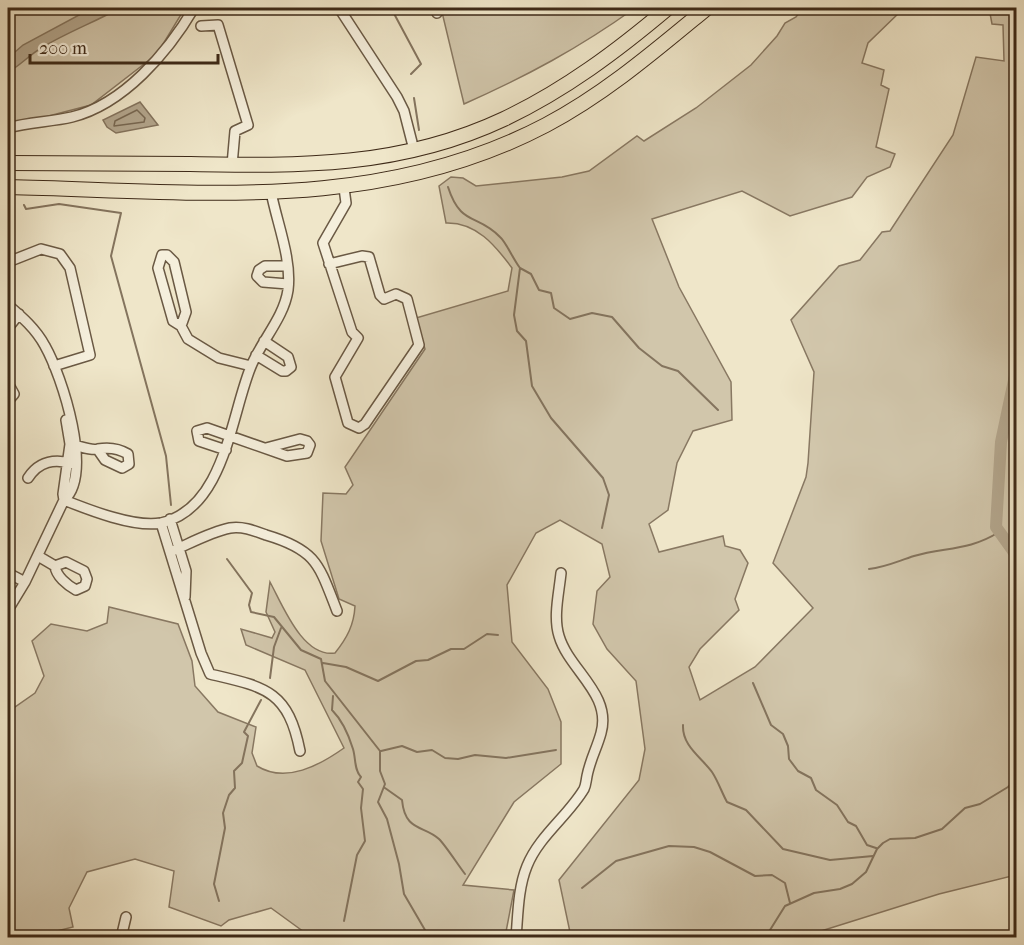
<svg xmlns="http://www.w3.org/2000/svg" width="1024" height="945" font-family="'IM FELL French Canon',serif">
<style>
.green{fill:#d1c6ab;stroke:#887862;stroke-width:1.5}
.water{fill:#b3a68d;stroke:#84745e;stroke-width:1.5}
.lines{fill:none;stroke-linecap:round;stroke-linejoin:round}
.shore{stroke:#786852;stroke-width:1.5}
.stream{stroke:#84745e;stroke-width:2}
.river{stroke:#b3a68d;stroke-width:12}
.minor-casing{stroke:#6a5944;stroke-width:12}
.highway-casing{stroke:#3e2a18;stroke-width:16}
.minor{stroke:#f5efdc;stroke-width:9}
.highway{stroke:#efe6c9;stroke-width:14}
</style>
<rect width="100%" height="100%" fill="#efe6c9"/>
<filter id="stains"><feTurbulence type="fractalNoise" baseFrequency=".00333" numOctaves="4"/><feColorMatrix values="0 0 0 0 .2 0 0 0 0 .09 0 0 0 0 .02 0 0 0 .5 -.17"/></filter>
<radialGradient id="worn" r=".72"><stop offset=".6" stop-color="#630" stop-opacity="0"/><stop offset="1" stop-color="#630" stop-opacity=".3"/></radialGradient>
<!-- green -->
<path class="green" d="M8 8H185L157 54 91 105 41 118 8 124Z
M441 8H635C579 48 527 76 464 104Z
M803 8H904L868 43 862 63 884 70 881 85 889 89 876 147 895 154 890 167 867 177 852 197 790 216 742 191 652 219 679 287 731 382 732 420 693 431 677 463 668 510 649 524 659 552 723 536 725 546 740 550 748 563 735 599 739 610 700 649 689 667 700 700 755 667 813 608 773 563 806 477 808 463 814 372 791 320 839 266 860 260 882 232 890 231 953 135 976 57 1004 61 1003 25 992 24 989 8H1016V875L939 894 802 937H571L559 880 639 780 645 749 636 681 607 649 593 624 597 591 610 577 602 544 560 520 536 533 507 585 512 642 548 689 561 722V764L514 802 463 885 514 890 505 937H311L271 908 229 920 221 926 169 907 174 871 135 859 87 872 69 908 73 927 33 937 8 938V712L35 693 44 676 32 641 51 624 87 631 107 623 109 607 178 624 192 661 195 686 218 712 256 727 252 753 257 766C286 784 320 765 344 748L305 670 246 645 241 629 272 638 275 632 266 612 270 582C283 606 303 658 335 653 347 638 354 625 355 606L339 599 321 541 323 493 346 494 353 485 345 467 425 349 416 318 508 291 512 268C495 245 476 222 446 223L439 186 451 177 463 178 476 186 562 177 589 171 637 136 644 141 696 108 751 65 777 36 785 23 796 17Z"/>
<!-- water -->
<path class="water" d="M92 8H120C95 22 68 32 43 47 30 54 20 66 8 72V58L23 45Z
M140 102 158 125 116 133 107 127 103 120Z"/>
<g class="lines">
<!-- shore -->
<path class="shore" d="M137 110 145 118 144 122 114 126 115 121Z"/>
<!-- stream -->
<path class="stream" d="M391 8 421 64 411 74
M414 98 419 130
M448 187C461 227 477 213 500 237 506 242 513 259 520 268L514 315 517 331 526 341 532 386 551 418 603 478 609 495 602 528
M24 205 26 209 59 204 121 213 111 256 166 456 171 505
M520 268 531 274 539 290 551 293 554 308 570 319 592 313 612 317 639 348 662 366 678 371 718 410
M227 559 252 593 249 605 251 612 274 617 301 650 321 659 325 681 380 751V771L385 784 378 802 387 819 399 864 404 894 425 930
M869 569C886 567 898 561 914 556 945 547 969 551 999 532
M323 663 346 667 378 681 416 661 428 660 451 649H464L487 634 498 635
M270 678 274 647 281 628
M753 683 771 725 783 734 788 746 789 759 798 771 811 778 816 790 837 805 848 822 856 826 867 845 876 848
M333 696 332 710C342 720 349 736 353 749 356 759 354 770 361 777L358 782 363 789 361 808 365 841 357 855 344 921
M683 725C682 746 701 757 712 772 718 781 722 793 727 802L746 810 783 849 830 860 873 856
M381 751 402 746 417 752 432 750 445 758 458 759 475 755 506 758 556 750
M385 788 402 800C405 832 424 825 439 839 446 846 458 865 465 874
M582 888 616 861 669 846 694 847 710 852 755 876 772 875 785 883 790 903
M219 901 214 884 225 828 223 813 229 795 235 788 234 771 242 763 248 736 244 732 261 700
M765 938 785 906 814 893 840 889 852 884 866 872 877 849 883 843 890 839 915 838 942 829 965 808 980 804 1008 787 1016 779"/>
<!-- river -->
<path class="river" d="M1016 371 1001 442 996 527 1016 555"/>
<defs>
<path id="minor" d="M339 8 397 97 404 111 414 150
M435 8 437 13
M201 26 218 25 248 125 235 131 232 165
M8 128C28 122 51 122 72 117 124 104 168 52 194 8
M8 262 41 249 60 254 70 268 90 355 54 366
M329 264 362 256 369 257 380 295 384 299 396 294 407 299 419 345 365 424 359 428 348 423 335 377 358 338 352 332 323 243 346 203 344 188
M287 266H265L259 270 257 276 263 282 288 284
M8 305C22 317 36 329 45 346 62 376 94 474 64 500L25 582 8 610
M181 326 186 312 174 262 167 255H162L158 268 173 321 181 326 188 339 219 358 251 366
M8 328 19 314
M256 355 282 371H286L291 367 288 357 264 341
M8 383 14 394 8 401
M73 445C80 446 91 451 98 449 109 447 118 448 128 454L129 464 122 468 105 460 98 450
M226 450 199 441 197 431 207 428 287 456 307 453 310 445 307 441 300 439 266 448
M28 478C39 461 54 458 74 464
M64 500C89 510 135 528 161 523 226 508 231 412 252 364 263 339 284 317 288 290 292 259 277 223 271 192
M64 500 63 494 70 444 66 420
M170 519 186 571 185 597
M161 523 201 653 210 674C265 687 288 690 300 751
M170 552C189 544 210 532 230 528 243 526 255 531 266 535 317 550 319 565 337 611
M38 556 55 566C56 576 67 585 76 590L85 586 87 579 84 571 66 562 55 566
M8 573 25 582
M121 938 126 917
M516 938C518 914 518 888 527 866 539 836 568 816 584 789 586 785 586 781 587 776 590 760 597 748 601 733 612 694 569 670 559 636 553 617 559 593 561 573"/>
<path id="highway" d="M8 163C68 163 128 164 189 164 300 166 400 168 504 119 565 90 617 51 668 8
M8 187C193 191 375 215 546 125 605 94 656 50 707 8"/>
</defs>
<!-- minor casing -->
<use href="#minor" class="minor-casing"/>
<!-- highway casing -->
<use href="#highway" class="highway-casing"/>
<!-- minor -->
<use href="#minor" class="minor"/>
<!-- highway -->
<use href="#highway" class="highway"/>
</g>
<!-- margin -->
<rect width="1024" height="945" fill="none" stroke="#efe6c9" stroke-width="30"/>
<rect x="9" y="9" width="1006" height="927" fill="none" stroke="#3e2a18" stroke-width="3"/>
<rect x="15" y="15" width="994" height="915" fill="none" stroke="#3e2a18" stroke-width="1.5"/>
<!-- scale -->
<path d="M30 54v9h188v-9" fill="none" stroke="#3e2a18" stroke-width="3"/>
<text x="39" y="54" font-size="18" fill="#3e2a18" stroke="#f5efdc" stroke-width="4.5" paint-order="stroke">200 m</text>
<rect width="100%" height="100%" filter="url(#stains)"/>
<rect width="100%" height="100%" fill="url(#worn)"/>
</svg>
